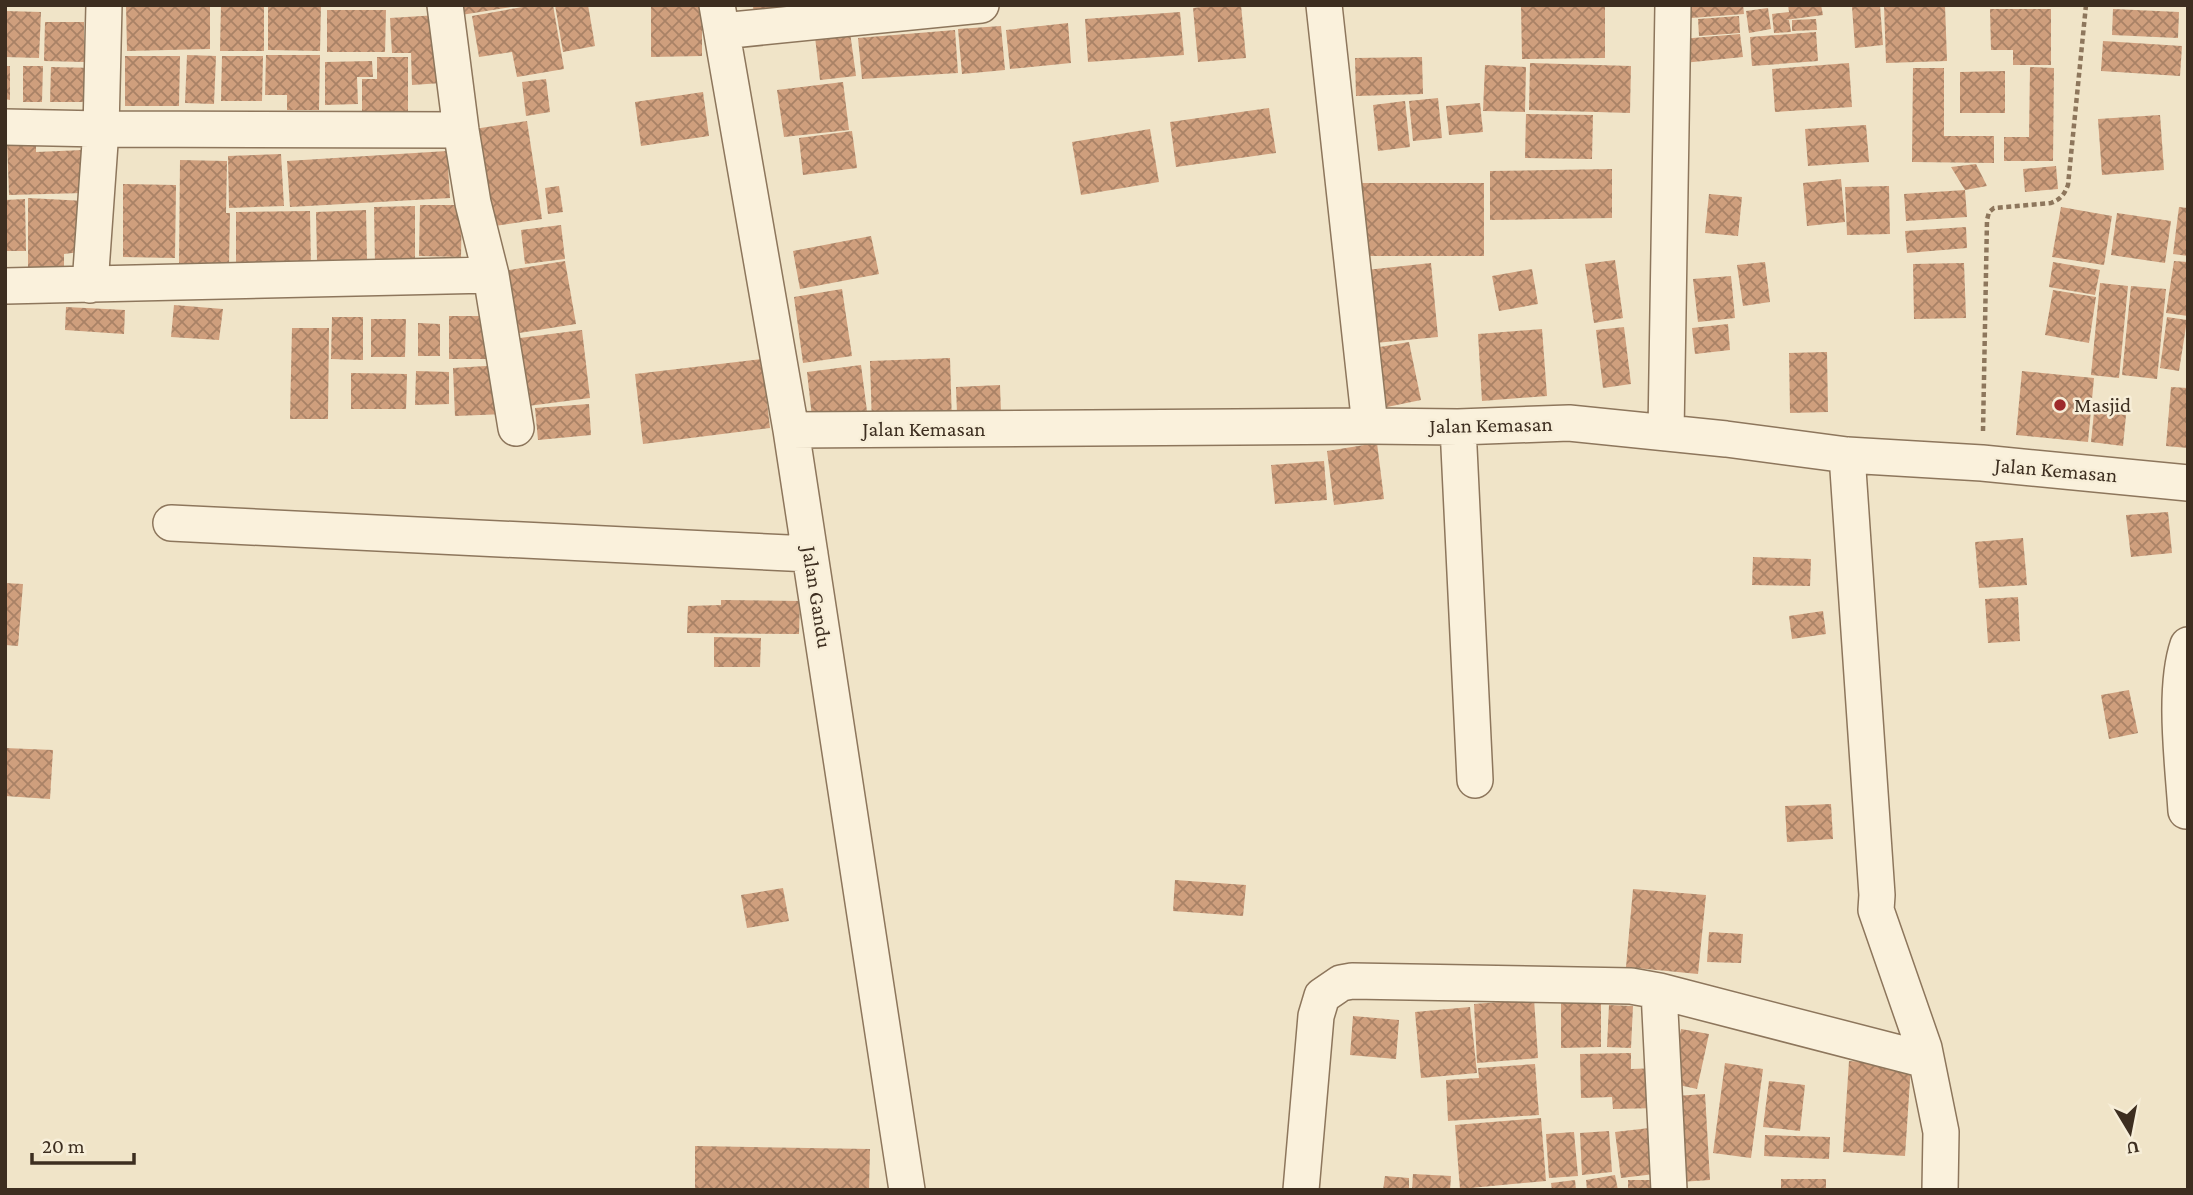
<svg xmlns="http://www.w3.org/2000/svg" width="2193" height="1195" font-family="'Crimson Pro',serif">
<style>
.building{fill:url(#building-cross-hatch)}
.lines{fill:none;stroke-linecap:round;stroke-linejoin:round}
.minor-casing{stroke:#8d765c;stroke-width:38}
.path{stroke:#8d765c;stroke-width:4.5;stroke-dasharray:5 3.5;stroke-linecap:butt}
.minor{stroke:#faf1dc;stroke-width:35}
.poi-dot{fill:#9e2a2b;stroke:#f7eed8;stroke-width:2.5}
.labels{text-anchor:middle;dominant-baseline:central;stroke-width:5;stroke-linejoin:round;paint-order:stroke}
.poi-label{font-size:21px;fill:#3d2e20;stroke:#f7eed8;text-anchor:start}
.street-label{font-size:21px;fill:#3d2e20;stroke:#f7eed8}
</style>
<defs>
<pattern id="building-cross-hatch" width="8" height="8" patternUnits="userSpaceOnUse" patternTransform="scale(1.75)"><rect width="8" height="8" fill="#cf9f7d"/><path d="M0 0l8 8M0 8l8-8" fill="none" stroke="#a98266"/></pattern>
</defs>
<rect width="100%" height="100%" fill="#f0e4c8"/>
<!-- building -->
<path class="building" d="M126 5H210V49L127 51Z
M221 5H264V51H220Z
M268 5H321L320 51 268 50Z
M460 5H511V7L461 15Z
M534 5H553L564 69 517 77 512 52 479 57 472 16Z
M555 5H588L595 46 563 52Z
M651 5H702V56L651 57Z
M753 5H798L799 16 754 20Z
M1219 5H1241L1246 58 1198 62 1193 8Z
M1521 5H1605V58L1522 59Z
M1677 5H1743L1744 14 1678 19Z
M1788 5H1821L1823 15 1785 20H1789L1791 32 1774 33 1772 14 1789 12Z
M1880 5 1883 45 1855 48 1852 7Z
M1884 5H1945L1947 61 1886 63Z
M1768 8 1771 29 1749 33 1746 11Z
M1990 9H2051V65H2013V50H1991Z
M2113 9 2179 12 2178 38 2112 35Z
M327 10H386L385 52H327Z
M5 11 41 12 39 58 5 57Z
M1180 12 1184 55 1088 62 1085 19Z
M438 15 442 83 412 85 411 53H392L390 18Z
M1739 16 1740 33 1699 36 1698 19Z
M1816 19 1817 30 1792 31V20Z
M45 22H84V62L44 61Z
M1068 23 1071 63 1010 69 1006 30Z
M1001 26 1005 70 962 74 958 29Z
M955 30 958 73 862 79 858 38Z
M850 32 856 76 820 80 815 37Z
M1816 32 1818 61 1752 66 1750 37Z
M1740 34 1743 57 1683 63 1681 39Z
M2103 41 2182 46 2180 76 2101 71Z
M187 55 216 56 214 104 185 103Z
M266 55H320L319 110H287V95H265Z
M125 56H180L179 106H125Z
M222 56H263L262 101H221Z
M377 57H408V117L362 118V79H377Z
M1422 57 1423 94 1356 96 1355 58Z
M372 61 373 77H357L358 104 325 105V62Z
M1530 63 1631 66 1630 113 1529 110Z
M1849 63 1852 107 1775 112 1772 69Z
M1485 65 1526 67 1525 112 1483 111Z
M5 66H10V100L5 99Z
M23 66H43L42 102H23Z
M51 67 97 68 96 102H50Z
M2030 67 2054 68 2053 161H2004V137H2029Z
M1913 68H1944V136H1994V163L1912 162Z
M2005 71V113H1960V72Z
M546 79 550 112 526 116 522 82Z
M843 82 849 130 784 137 777 90Z
M703 92 709 136 641 146 635 102Z
M1438 98 1442 138 1413 141 1409 101Z
M1405 101 1410 147 1378 151 1373 105Z
M1480 103 1483 132 1449 135 1446 106Z
M1269 108 1276 153 1176 167 1170 122Z
M1526 114 1593 115 1592 159 1525 158Z
M2160 115 2164 170 2102 175 2098 119Z
M527 121 542 219 488 227 474 129Z
M1866 125 1869 162 1808 166 1805 129Z
M1150 129 1159 182 1081 195 1072 142Z
M852 131 857 168 803 175 799 138Z
M7 140H36V152L83 150 84 193 9 195Z
M447 151 450 198 290 207 287 161Z
M281 154 284 206 229 208 228 156Z
M180 160 227 161 226 213H230L229 266H179Z
M1976 164 1987 186 1965 190 1967 217 1906 221 1904 194 1965 190 1951 167Z
M2056 166 2058 189 2025 192 2023 169Z
M1612 169V218L1490 220V171Z
M1841 179 1845 222 1807 226 1803 183Z
M1355 183H1484V256H1355Z
M123 184 176 185 175 258 123 257Z
M559 186 563 212 548 214 545 188Z
M1889 186 1890 234 1847 235 1845 187Z
M1709 194 1742 197 1738 236 1705 233Z
M28 198 85 201 80 252 64 254V269H28Z
M25 199 26 251H5V200Z
M420 205H462L461 257 419 256Z
M415 206V263L375 264 374 207Z
M2061 207 2112 216 2104 265 2052 257Z
M2179 207 2188 208V256L2173 254Z
M366 210 367 260 317 261 316 212Z
M310 211 311 269H236V212Z
M2117 213 2171 221 2165 263 2111 255Z
M561 225 565 259 525 264 521 230Z
M1966 227 1967 248 1907 253 1905 231Z
M871 236 879 274 800 289 793 251Z
M1615 260 1623 318 1594 323 1585 264Z
M565 261 576 324 507 335 497 272Z
M2174 261 2188 262V316L2166 313Z
M1765 262 1770 302 1743 306 1737 265Z
M2053 262 2100 270 2095 295 2049 287Z
M1431 263 1438 337 1365 344 1357 271Z
M1964 263 1966 318 1914 319 1913 264Z
M1532 269 1538 304 1499 311 1492 276Z
M1731 276 1735 318 1698 322 1693 279Z
M2100 283 2128 286 2119 378 2091 375Z
M2131 286 2166 289 2157 379 2122 375Z
M842 289 852 356 803 363 794 297Z
M2053 290 2096 297 2089 343 2045 335Z
M174 305 223 309 219 340 171 337Z
M66 307 125 310 124 334 65 330Z
M449 316H491L490 359H449Z
M332 317H363V360L331 359Z
M2167 317 2187 320 2179 371 2160 368Z
M371 319H406L405 357H371Z
M418 323 440 324V356H418Z
M1728 324 1730 350 1695 354 1692 328Z
M1624 327 1631 384 1603 388 1596 330Z
M292 328H329L328 419H290Z
M1542 329 1547 396 1482 401 1478 334Z
M582 330 590 398 520 407 512 339Z
M1409 342 1421 400 1387 407 1374 348Z
M1827 352 1828 412 1790 413 1789 353Z
M950 358 952 423 872 425 870 361Z
M762 359 770 428 643 444 635 374Z
M502 365 505 414 455 416 453 368Z
M861 365 868 419 813 426 807 372Z
M416 371 449 372V404L415 405Z
M2022 371 2094 378 2088 442 2016 435Z
M351 373 407 374 406 409H351Z
M1000 385 1001 413H957L956 387Z
M2171 387 2188 388V448L2166 446Z
M589 404 591 435 538 440 535 408Z
M2094 412 2126 415 2123 446 2091 442Z
M1377 443 1384 499 1334 505 1327 451Z
M1324 461 1327 500 1275 504 1271 465Z
M2168 512 2172 553 2131 557 2126 515Z
M2023 538 2027 585 1979 588 1975 542Z
M1753 557 1811 559 1810 586 1752 585Z
M5 583 23 584 18 646 5 645Z
M2018 597 2020 641 1988 643 1985 599Z
M721 600 800 601 799 634 687 633 688 606 721 605Z
M1823 611 1826 634 1792 639 1789 616Z
M714 637 761 638 760 667H714Z
M2129 690 2138 733 2109 739 2101 695Z
M5 748 53 750 50 799 5 796Z
M1831 804 1833 839 1787 842 1785 806Z
M1175 880 1246 885 1243 916 1173 911Z
M783 888 789 921 747 928 741 895Z
M1633 889 1706 895 1698 974 1626 967Z
M1709 932 1743 934 1741 963 1707 962Z
M1561 998H1601V1047L1561 1048Z
M1534 999 1538 1058 1477 1063 1474 1004Z
M1609 1005 1633 1006 1631 1048 1607 1047Z
M1470 1007 1477 1073 1421 1078 1415 1012Z
M1353 1016 1399 1020 1396 1059 1350 1055Z
M1681 1029 1709 1034 1697 1089 1670 1083Z
M1631 1053V1069L1659 1068 1660 1108 1613 1109 1612 1097 1581 1098 1580 1054Z
M1849 1061 1911 1065 1905 1156 1843 1152Z
M1725 1063 1763 1069 1751 1158 1713 1153Z
M1535 1064 1539 1115 1448 1121 1446 1080 1479 1078 1478 1068Z
M1769 1081 1805 1085 1800 1131 1763 1127Z
M1705 1094 1710 1180 1680 1182 1675 1096Z
M1541 1118 1546 1181 1460 1189 1455 1125Z
M1658 1127 1663 1173 1621 1178 1615 1132Z
M1609 1131 1612 1172 1582 1175 1580 1133Z
M1574 1132 1578 1176 1549 1178 1546 1134Z
M1765 1135 1830 1137 1829 1159 1764 1156Z
M695 1146 870 1149 869 1190H695Z
M1413 1174 1451 1176 1450 1190H1412Z
M1615 1175 1618 1190H1587L1586 1180Z
M1385 1176 1409 1178V1190H1383Z
M1781 1179H1826V1190H1781Z
M1575 1180 1576 1190H1552L1551 1183Z
M1628 1180H1664V1190H1628Z"/>
<g class="lines">
<defs>
<path id="minor" d="M445 5 461 130 473 203 491 275 516 428
M717 5 791 430 907 1190
M1324 5 1370 426
M722 31 981 5
M5 127 101 129 461 130
M90 285 101 129 104 5
M5 286 491 275
M1458 427 1475 780
M791 430 1370 426 1458 427 1569 423 1726 439 1847 455 1982 463 2188 483
M1666 433 1673 5
M1847 455 1877 895 1876 910 1924 1048 1941 1132 1940 1190
M171 523 810 554
M2186 811C2183 764 2173 689 2188 645
M1659 991 1926 1060
M1301 1190 1316 1016 1322 996 1341 983 1352 981 1631 986 1659 991 1669 1190"/>
</defs>
<!-- minor casing -->
<use href="#minor" class="minor-casing"/>
<!-- path -->
<path class="path" d="M1983 431 1987 220 1989 212 1994 208 2051 203C2061 199 2064 195 2068 185L2086 5"/>
<!-- minor -->
<use href="#minor" class="minor"/>
</g>
<!-- markers -->
<circle class="poi-dot" cx="2060" cy="405" r="7"/>
<g class="labels">
<!-- poi labels -->
<g class="poi-label">
<text x="2074" y="405">Masjid</text>
</g>
<!-- street labels -->
<g class="street-label">
<text transform="translate(1491 425) rotate(-1)">Jalan Kemasan</text>
<text x="924" y="429">Jalan Kemasan</text>
<text transform="translate(2056 470) rotate(5)">Jalan Kemasan</text>
<text transform="translate(817 597) rotate(81)">Jalan Gandu</text>
</g>
</g>
<!-- border -->
<rect width="2193" height="1195" fill="none" stroke="#3d2e20" stroke-width="14"/>
<!-- north arrow -->
<g transform="translate(2130 1132) rotate(170)" stroke="#f7eed8" stroke-width="5" paint-order="stroke">
<path d="M0-5L12 26L0 18L-12 26Z" fill="#3d2e20"/>
<text y="-10" font-size="19" font-weight="bold" text-anchor="middle" fill="#3d2e20">U</text>
</g>
<!-- scale -->
<path d="M32 1153v10h102v-10" fill="none" stroke="#3d2e20" stroke-width="3.5"/>
<text x="42" y="1153" font-size="21" fill="#3d2e20" stroke="#f7eed8" stroke-width="5" paint-order="stroke">20 m</text>
</svg>
